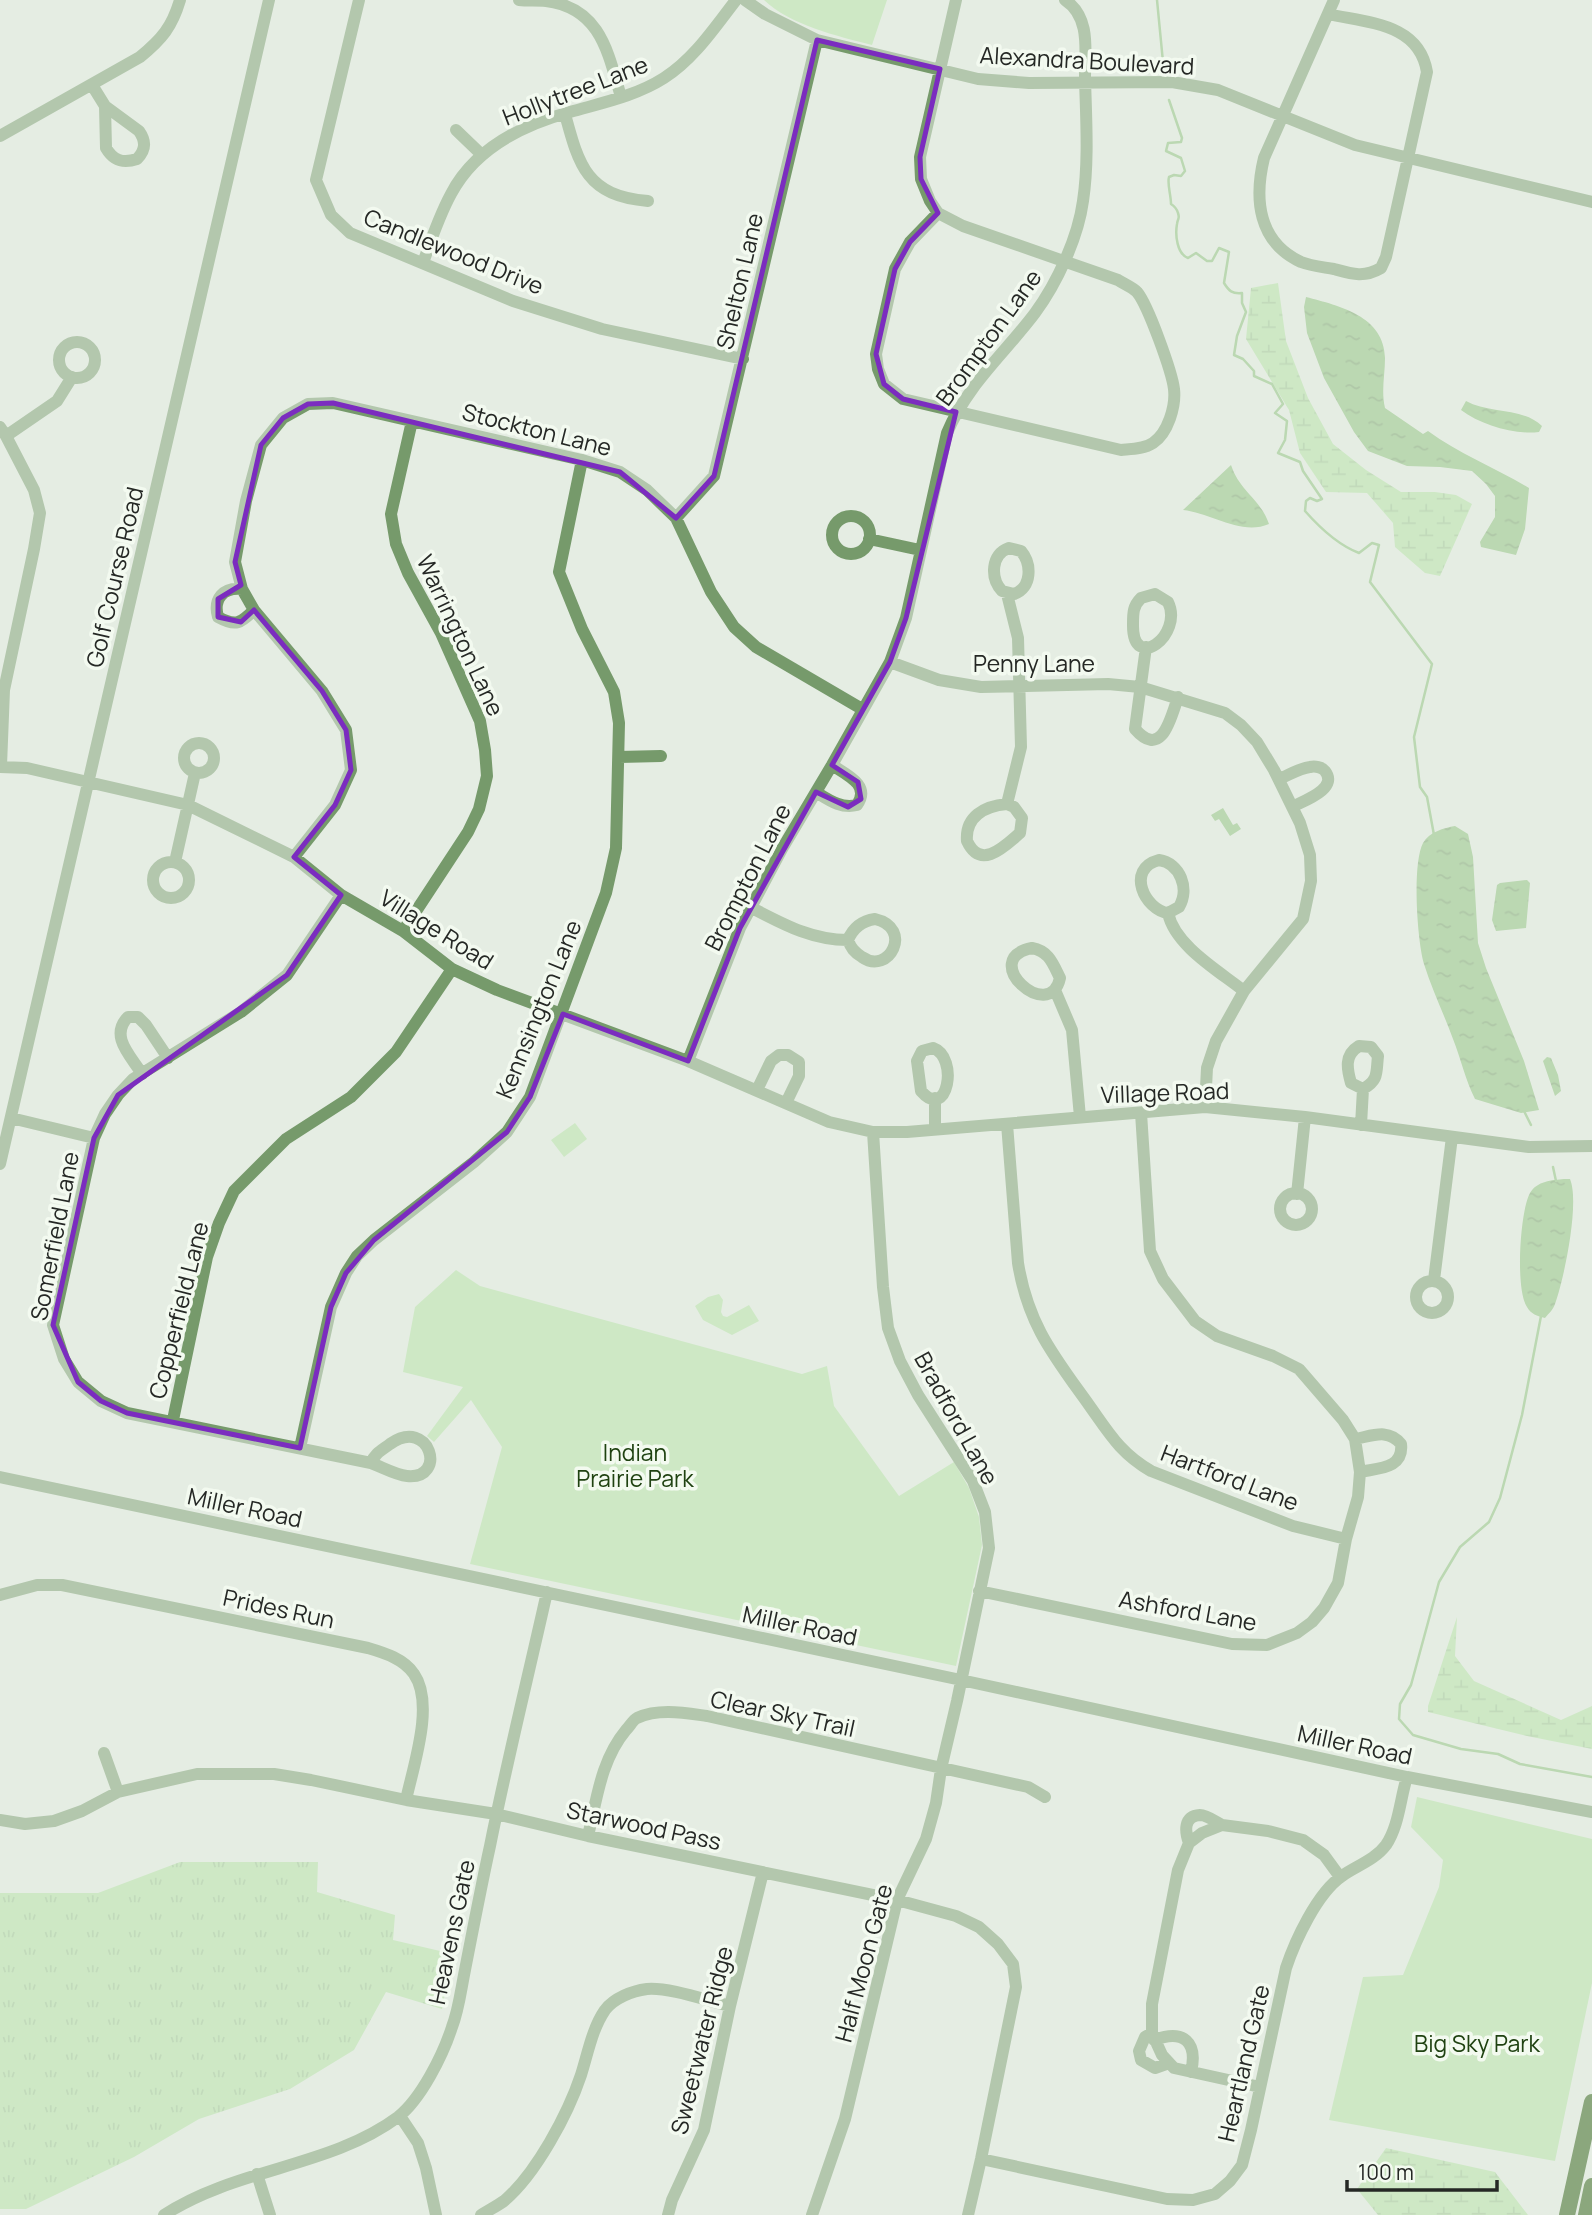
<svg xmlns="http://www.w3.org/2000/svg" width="1592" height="2215" font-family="Manrope,sans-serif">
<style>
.grass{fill:url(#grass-tufts)}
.wetland{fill:url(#wetland-marsh)}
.park{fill:#b1e3a1}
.water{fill:url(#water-ripples)}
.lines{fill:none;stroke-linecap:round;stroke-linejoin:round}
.stream{stroke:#87be75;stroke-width:2.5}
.minor{stroke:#769a6b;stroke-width:12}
.major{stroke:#1d5201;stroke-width:16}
.marked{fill:none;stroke:#7b2cbf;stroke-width:5;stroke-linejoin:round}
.labels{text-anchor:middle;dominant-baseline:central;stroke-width:7;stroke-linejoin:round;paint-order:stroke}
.street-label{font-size:23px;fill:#252825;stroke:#f3faf0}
.park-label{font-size:23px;fill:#1f4211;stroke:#f3faf0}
</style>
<defs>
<pattern id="grass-tufts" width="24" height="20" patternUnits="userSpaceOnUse" patternTransform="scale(1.75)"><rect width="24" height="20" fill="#b1e3a1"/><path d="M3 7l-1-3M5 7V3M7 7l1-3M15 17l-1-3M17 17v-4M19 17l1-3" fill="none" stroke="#98c38a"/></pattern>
<pattern id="wetland-marsh" width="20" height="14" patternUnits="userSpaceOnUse" patternTransform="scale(1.75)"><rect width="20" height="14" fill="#b1e3a1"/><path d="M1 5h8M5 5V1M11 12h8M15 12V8" fill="none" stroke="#98c38a"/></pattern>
<pattern id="water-ripples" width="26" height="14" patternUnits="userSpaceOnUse" patternTransform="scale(1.75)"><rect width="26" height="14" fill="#87be75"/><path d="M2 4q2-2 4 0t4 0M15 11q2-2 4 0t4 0" fill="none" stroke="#6e9a60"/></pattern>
</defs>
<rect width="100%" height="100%" fill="#e5ede3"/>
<!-- grass -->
<path class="grass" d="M180 1862H318L317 1892 395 1915 393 1940 453 1954 442 2009 386 1992 354 2050 290 2089 199 2119 134 2157 26 2209H0V1893H98Z"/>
<!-- wetland -->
<path class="wetland" d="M1278 283 1286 341 1308 398 1333 444 1366 470 1401 492H1435L1456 495 1472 504 1440 576 1425 573 1395 547 1393 523 1367 493 1326 492 1300 453 1289 410 1246 339 1251 288Z
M1457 1617 1455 1656 1474 1681 1561 1720 1592 1706V1749L1527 1736 1428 1712V1706Z
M1386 2148 1495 2172 1528 2215H1378L1357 2189Z"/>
<!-- park -->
<path class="park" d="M764 0H887L872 45C837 36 790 25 764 0Z
M575 1123 587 1139 564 1157 551 1140Z
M456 1270 480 1286 802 1374 827 1366 834 1406 899 1496 954 1462 969 1488 979 1517 982 1545 956 1666 470 1564 502 1447 471 1400 434 1442 427 1436 463 1387 403 1372 415 1307Z
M719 1294 723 1300 721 1312 723 1316 727 1317 749 1305 759 1321 732 1335 703 1320 695 1306 708 1297Z
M1417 1797 1592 1839V1983L1555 2161 1329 2120 1363 1977 1403 1975 1439 1887 1443 1860 1411 1827Z"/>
<!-- water -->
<path class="water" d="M1306 297C1340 306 1384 316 1385 358 1385 375 1381 391 1385 408L1423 434 1428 431C1459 454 1496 468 1529 488L1525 529 1516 555 1481 547 1480 542 1495 517V496L1486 484 1472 471 1440 467 1407 466 1368 451 1354 432 1324 378 1307 333 1304 307Z
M1466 401C1489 414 1522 407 1542 426L1539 432C1514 435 1481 425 1461 410Z
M1231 465C1240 492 1260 498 1269 524 1241 536 1211 513 1183 510Z
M1223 808 1233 825 1237 823 1241 829 1230 836 1219 819 1215 821 1211 815Z
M1455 826 1468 834 1473 857 1478 943 1486 968 1524 1061 1539 1110 1521 1113 1475 1099C1465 1079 1461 1059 1453 1039 1444 1014 1432 990 1424 964 1417 940 1412 864 1423 843 1429 832 1444 828 1455 826Z
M1527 880 1530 883 1526 928 1496 931 1492 920 1497 885 1500 883Z
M1547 1057 1551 1058 1558 1075 1561 1091 1555 1096 1543 1061Z
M1564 1179H1570C1580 1203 1564 1279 1555 1304 1553 1310 1549 1313 1545 1318 1537 1316 1531 1314 1527 1307 1515 1289 1520 1211 1530 1193 1537 1181 1552 1180 1564 1179Z"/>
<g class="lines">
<!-- stream -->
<path class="stream" d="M1157 0 1163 62
M1169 100 1182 138 1181 142 1168 143 1166 151 1181 158 1185 171 1181 176 1174 175 1169 177C1167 184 1171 195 1171 204 1174 206 1177 209 1178 213 1180 219 1178 217 1177 224 1175 235 1177 254 1188 258L1196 253 1207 261H1212L1219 248 1229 252 1224 283C1229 291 1232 294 1242 293V303L1246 312 1237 336 1234 355 1243 359 1254 371V376L1272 384 1283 404 1275 413 1287 421 1285 440 1278 453 1300 462 1303 471 1322 499 1317 501 1310 498 1306 501 1305 511C1320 528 1338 545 1359 553L1372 543 1379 545 1370 582 1432 664 1414 737 1420 787 1427 797 1434 835
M1524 1111 1531 1125
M1553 1167 1556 1181
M1541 1316 1522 1415 1500 1498 1489 1522 1460 1547 1439 1582 1411 1685 1400 1704 1399 1719 1413 1735 1461 1749 1498 1754 1520 1764 1592 1777"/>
<!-- minor -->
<path class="minor" d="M359 0 316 180 331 215 350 233 513 301 602 329 743 359
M519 0C528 1 537 0 546 1 601 8 608 53 621 97
M745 0 765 14 817 40 978 79 1029 83 1172 82 1218 90 1355 145 1592 202
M1328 14C1368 23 1419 23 1427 72L1386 257 1381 268C1364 278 1352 274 1334 269 1323 267 1311 266 1301 262 1258 242 1254 199 1264 158L1334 0
M92 85 105 106 139 131C146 141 146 150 137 159 122 164 113 160 106 148L105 106
M565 114C579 166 587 196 648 201
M456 130 482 155
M0 136 140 57C162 39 172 27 180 0
M938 213 910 242 895 269 876 354 878 369 884 384 903 399 1121 450C1131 449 1144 449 1153 443 1168 433 1176 406 1174 389 1172 372 1148 305 1137 292 1132 287 1124 284 1118 280L963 226 938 213 930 201 921 179 920 157 956 0
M423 263C431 240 439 216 451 194 475 148 522 125 570 112 601 103 636 96 664 78 694 59 715 27 736 0
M59 360a18 18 0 1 1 36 0a18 18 0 1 1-36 0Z
M0 427 6 436 34 490 40 513 34 549 4 690 1 766
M6 436 57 401 72 377
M832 535a19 19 0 1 1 38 0a19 19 0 1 1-38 0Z
M676 518 714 476 817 40
M869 539 920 550
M1009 548 1021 551C1032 564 1032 588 1014 594L1002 591C990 578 991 554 1009 548Z
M242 589C223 587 213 599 218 617 236 627 241 623 254 610
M1155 594 1168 602C1184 635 1132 674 1133 624 1133 613 1133 606 1141 598Z
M1146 647 1135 729C1162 760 1171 717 1178 697
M890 662 939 680 981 687 1108 684 1140 687 1225 713 1241 725 1257 742 1274 770 1300 823 1310 855 1311 881 1303 919 1244 991 1216 1041 1207 1068 1205 1107
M184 758a15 15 0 1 1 30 0a15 15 0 1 1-30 0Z
M619 757 661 756
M0 767 27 768 188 805 294 857 341 895 403 931 452 969 497 990 688 1061 829 1122 873 1132H907L1205 1107 1305 1117 1529 1147 1592 1146
M1279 779C1289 775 1300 768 1310 767 1315 766 1322 767 1325 771 1339 789 1303 801 1292 807
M816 792C829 800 841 809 857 805 871 785 847 775 832 765
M1007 804 1021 747 1018 638 1007 594
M1007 804 1014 807 1022 818 1020 833C1005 846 981 871 967 841 965 817 984 806 1007 804Z
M294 857 335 805 351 770 346 730 322 691 254 610 242 589 235 562 246 501 261 445 283 418 308 404 333 403 582 460 620 472 647 490 676 518 711 592 734 627 756 647 862 709
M1159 860C1180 863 1190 889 1179 907L1168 913C1145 910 1125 869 1159 860Z
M153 880a18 18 0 1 1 36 0a18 18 0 1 1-36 0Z
M175 862 195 773
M341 895 287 975 241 1012 133 1079 118 1095 105 1114 94 1138 53 1325 64 1359 78 1382 101 1401 127 1413 371 1463C382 1467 396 1475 407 1476 448 1480 430 1416 390 1444 382 1450 375 1453 371 1463
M750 907C783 924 811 940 848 940
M1168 913C1175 946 1219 971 1244 991
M875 919C914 928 889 976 862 957 854 952 851 948 848 940 853 928 861 921 875 919Z
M403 931 468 832 479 809 487 776 485 750 480 721 441 633 408 573 396 544 391 514 412 421
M1032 948C1049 951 1053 964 1060 978 1050 1025 977 959 1032 948Z
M1055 990 1072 1030 1080 1117
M1359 1046 1371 1047 1378 1056C1376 1073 1379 1080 1363 1089L1351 1083C1347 1069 1344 1055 1359 1046Z
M933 1048C959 1057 948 1122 921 1091L917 1061 922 1051Z
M688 1061 740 928 782 849 832 765 890 662 906 618 947 433C967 385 1005 353 1035 313 1057 283 1078 238 1083 201 1089 161 1086 118 1085 78 1085 51 1091 17 1065 0
M142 1074C131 1056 109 1036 128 1017H138L146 1025 168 1058
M757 1090 771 1061 779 1055H788L799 1062V1076L786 1103
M935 1098V1130
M11 1118 94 1138
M1007 1124 1018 1263C1028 1325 1054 1356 1089 1405 1109 1433 1120 1453 1151 1471L1293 1526 1346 1539
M1361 1125 1363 1089
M0 1164 269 0
M1280 1209a16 16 0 1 1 32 0a16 16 0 1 1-32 0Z
M1297 1194 1305 1117
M1434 1280 1452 1137
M1416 1297a16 16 0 1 1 32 0a16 16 0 1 1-32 0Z
M173 1420 207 1257 219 1223 234 1191 286 1139 351 1097 396 1052 452 969
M1355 1439C1372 1436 1388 1428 1401 1444 1404 1469 1378 1468 1360 1472
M300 1448 331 1307 346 1273 357 1256 374 1240 474 1162 507 1132 530 1097 606 893 616 848 619 723 614 692 582 629 559 572 582 460
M0 1477 961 1680 1407 1777 1592 1812
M979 1591 1232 1644 1267 1645 1297 1633 1312 1622 1324 1608 1338 1583 1346 1539 1358 1497 1360 1472 1355 1439 1343 1420 1299 1369 1273 1356 1217 1336 1195 1321 1163 1279 1150 1251 1141 1113
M0 1595 37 1585H62L368 1648C385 1653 404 1659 414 1674 435 1704 413 1767 406 1800
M104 1753 118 1792
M0 1820 25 1824 54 1821 82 1811 118 1792 197 1774H274L311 1780 406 1800 496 1814 588 1836 897 1900 956 1916 979 1927 998 1944 1013 1964 1016 1987 981 2159 968 2215
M588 1836C597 1798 601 1760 626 1730 630 1726 633 1720 637 1718 659 1708 685 1713 707 1716L1028 1787 1045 1797
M1189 1843C1185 1832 1183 1816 1200 1815 1207 1815 1216 1822 1222 1825
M1152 2033 1162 2055 1174 2068 1260 2087
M1154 2040C1184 2029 1198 2042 1191 2072
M1169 2063 1155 2068 1141 2060 1139 2051 1145 2037 1152 2033V2004L1178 1870 1189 1843 1202 1833 1222 1825 1268 1831 1303 1840 1324 1855 1340 1877
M400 2116 418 2143 426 2168 436 2215
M981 2159 1167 2199 1193 2200 1215 2194 1230 2181 1242 2165 1251 2130 1286 1968C1295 1941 1317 1893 1342 1876 1356 1866 1375 1860 1386 1845 1399 1826 1400 1799 1407 1777
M257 2174 270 2215
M164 2215C236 2168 331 2167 398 2117 421 2099 443 2055 452 2027 459 2009 461 1989 465 1970 473 1929 481 1887 490 1846 507 1761 528 1677 547 1592
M481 2215C489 2210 497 2206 504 2201 536 2174 568 2114 581 2075 588 2053 592 2029 605 2010 614 1998 632 1991 647 1989 669 1987 708 2001 730 2006
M668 2215 672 2200 704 2130 730 2006 763 1872
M812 2215 845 2119 897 1900 926 1839 936 1803 941 1769 957 1701 989 1548 985 1512 973 1481 918 1395 900 1361 888 1328 883 1287 873 1132"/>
<!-- major -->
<path class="major" d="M1567 2215 1592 2102
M1586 2215 1592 2186"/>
</g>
<!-- marked area -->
<path d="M0 0H1592V2215H0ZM817 40 940 69 920 157 921 179 938 213 910 242 895 269 876 354 884 384 903 399 956 412 906 618 890 662 832 765 858 782 861 799 848 807 816 792 740 928 688 1061 563 1014 530 1097 507 1132 374 1240 346 1273 331 1307 300 1448 127 1413 101 1401 78 1382 53 1325 94 1138 118 1095 287 975 341 895 294 857 335 805 351 770 346 730 322 691 254 610 241 622 218 617V599L241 585 235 562 261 445 283 418 308 404 333 403 620 472 676 518 714 476Z" fill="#e5ede3" fill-opacity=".55" fill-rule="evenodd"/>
<path class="marked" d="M817 40 940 69 920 157 921 179 938 213 910 242 895 269 876 354 884 384 903 399 956 412 906 618 890 662 832 765 858 782 861 799 848 807 816 792 740 928 688 1061 563 1014 530 1097 507 1132 374 1240 346 1273 331 1307 300 1448 127 1413 101 1401 78 1382 53 1325 94 1138 118 1095 287 975 341 895 294 857 335 805 351 770 346 730 322 691 254 610 241 622 218 617V599L241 585 235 562 261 445 283 418 308 404 333 403 620 472 676 518 714 476Z"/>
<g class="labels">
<!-- street labels -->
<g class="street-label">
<text transform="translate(1087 60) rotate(3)">Alexandra Boulevard</text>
<text transform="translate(575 90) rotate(-21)">Hollytree Lane</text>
<text transform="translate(454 251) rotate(22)">Candlewood Drive</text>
<text transform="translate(739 281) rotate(-77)">Shelton Lane</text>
<text transform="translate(988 337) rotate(-54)">Brompton Lane</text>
<text transform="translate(537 429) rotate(14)">Stockton Lane</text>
<text transform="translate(114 577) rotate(-77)">Golf Course Road</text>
<text transform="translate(461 635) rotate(65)">Warrington Lane</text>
<text x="1034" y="663">Penny Lane</text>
<text transform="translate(747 877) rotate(-63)">Brompton Lane</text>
<text transform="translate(437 929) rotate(32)">Village Road</text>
<text transform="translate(538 1009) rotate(-68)">Kennsington Lane</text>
<text transform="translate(1165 1092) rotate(-2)">Village Road</text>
<text transform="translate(54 1236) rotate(-79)">Somerfield Lane</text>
<text transform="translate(178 1310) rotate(-76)">Copperfield Lane</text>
<text transform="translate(957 1418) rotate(61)">Bradford Lane</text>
<text transform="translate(1230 1477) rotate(21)">Hartford Lane</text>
<text transform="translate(245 1507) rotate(12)">Miller Road</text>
<text transform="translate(279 1608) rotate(12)">Prides Run</text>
<text transform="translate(1188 1610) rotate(10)">Ashford Lane</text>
<text transform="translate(800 1625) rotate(12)">Miller Road</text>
<text transform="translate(783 1713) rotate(12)">Clear Sky Trail</text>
<text transform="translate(1355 1744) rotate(12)">Miller Road</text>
<text transform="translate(644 1825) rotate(12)">Starwood Pass</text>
<text transform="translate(451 1932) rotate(-78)">Heavens Gate</text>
<text transform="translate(863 1963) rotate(-75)">Half Moon Gate</text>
<text transform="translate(701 2040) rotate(-76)">Sweetwater Ridge</text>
<text transform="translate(1243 2063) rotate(-77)">Heartland Gate</text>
</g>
<!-- park labels -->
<g class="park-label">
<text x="635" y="1452">Indian<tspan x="635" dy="26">Prairie Park</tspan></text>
<text x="1477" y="2043">Big Sky Park</text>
</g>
</g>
<!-- scale -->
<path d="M1347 2180v10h150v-10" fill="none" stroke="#252825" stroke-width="3.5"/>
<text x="1358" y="2180" font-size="21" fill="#252825" stroke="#f3faf0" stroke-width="5" paint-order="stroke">100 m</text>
</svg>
